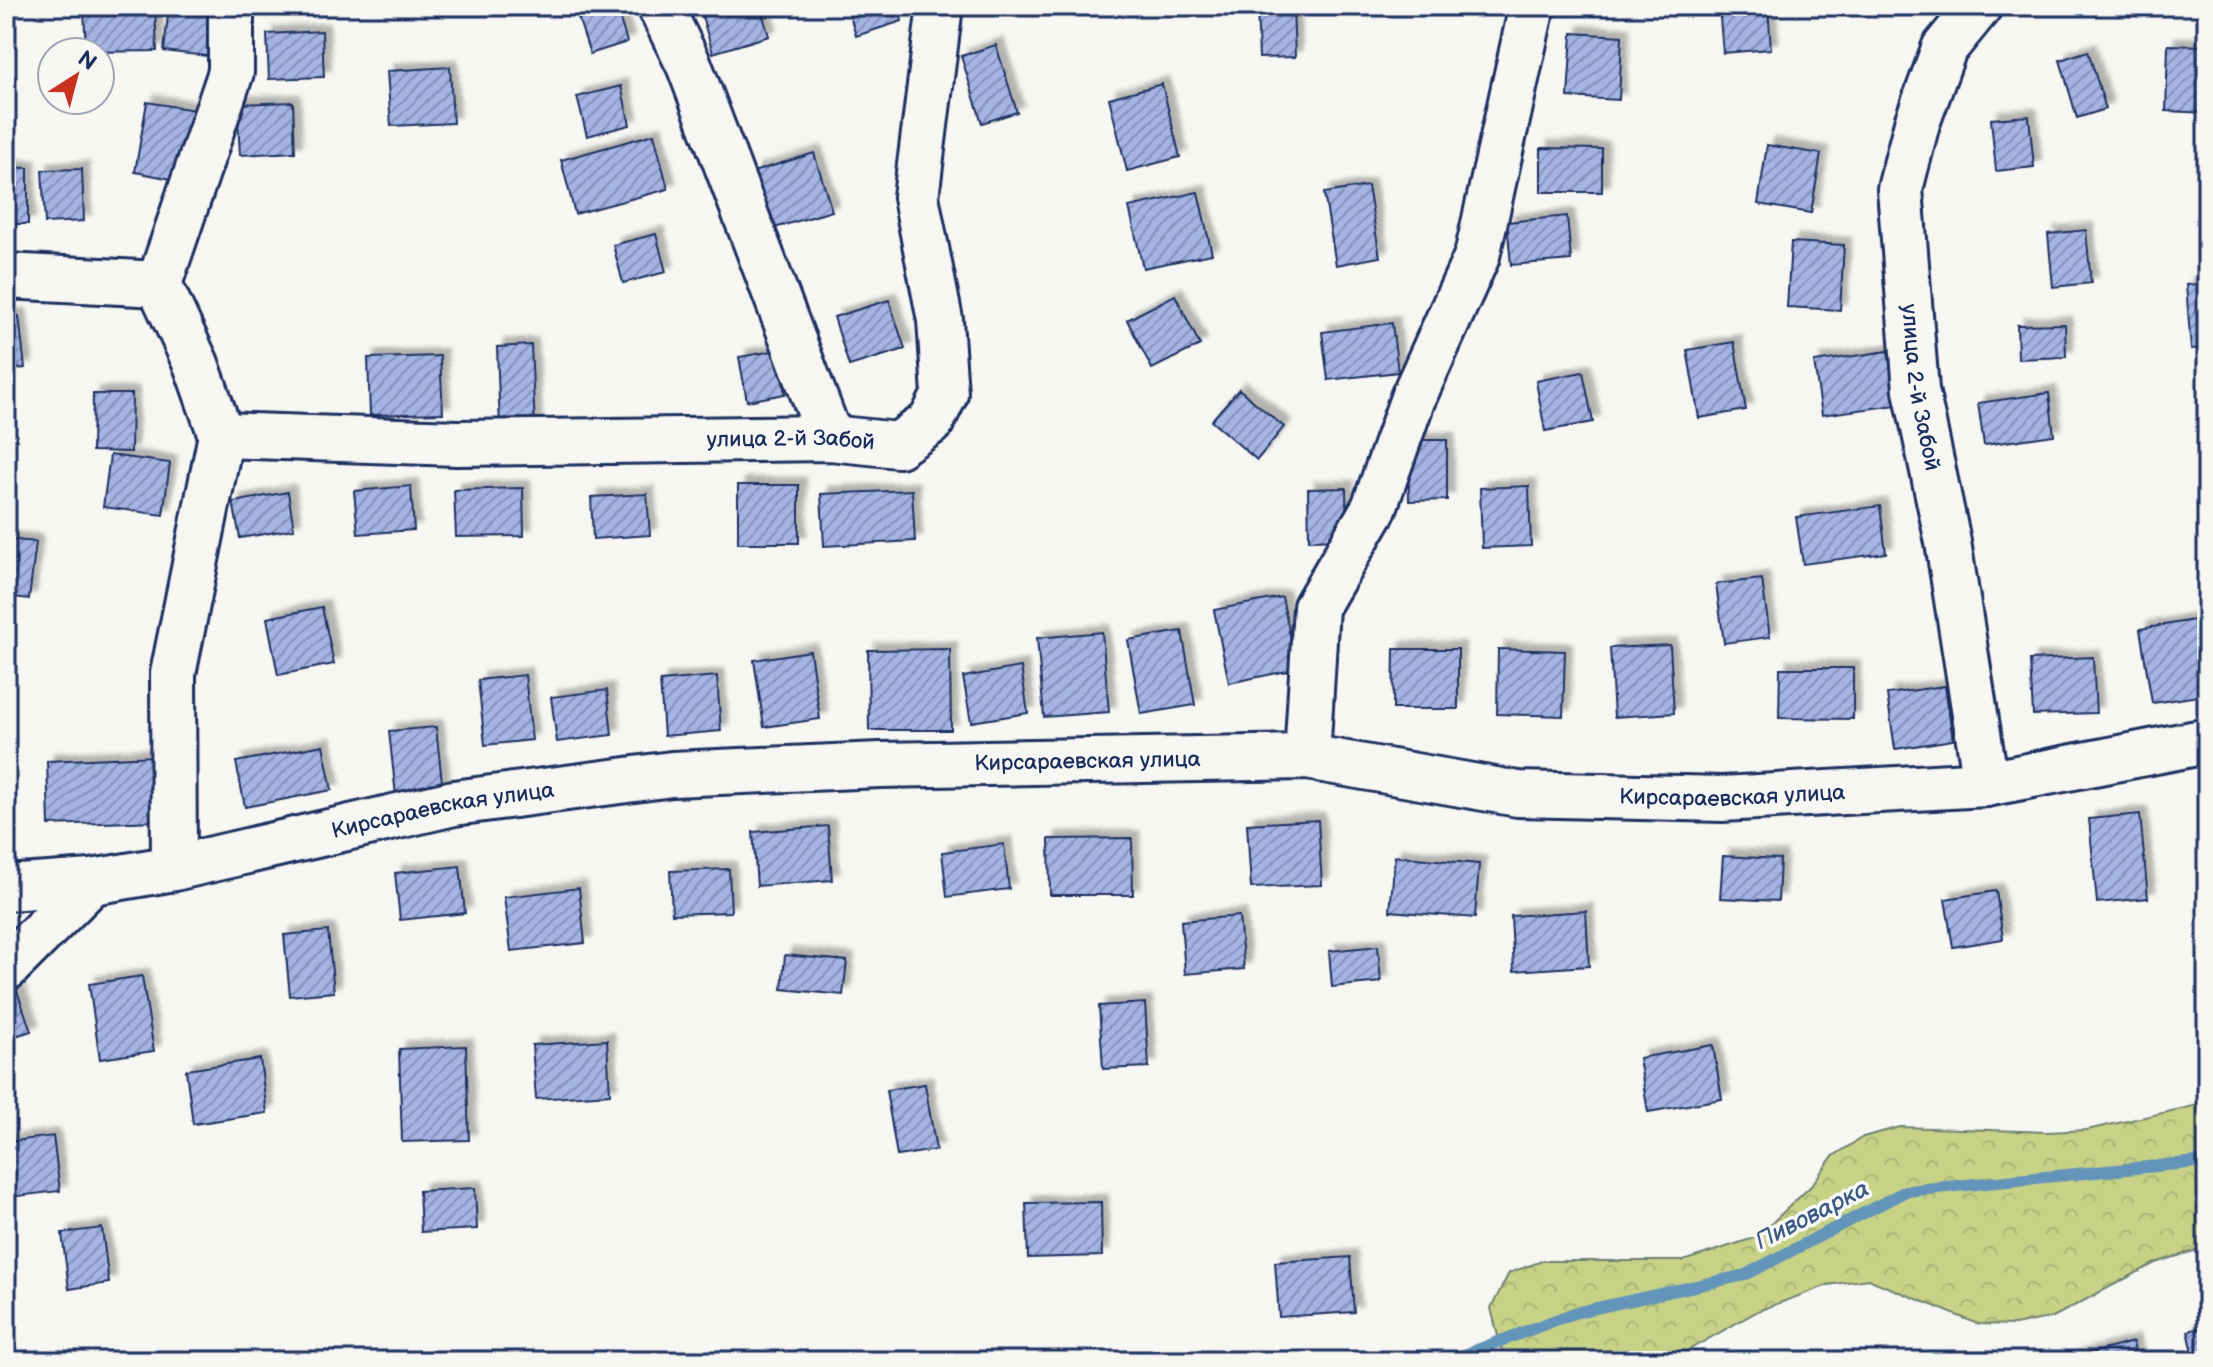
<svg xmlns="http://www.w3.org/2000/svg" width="2213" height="1367" font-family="'Balsamiq Sans',sans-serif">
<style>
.forest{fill:url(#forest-crowns);stroke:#718072;stroke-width:2}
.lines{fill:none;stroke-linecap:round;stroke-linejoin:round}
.stream{stroke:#6394b9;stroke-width:12}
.building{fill:url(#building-hatch);stroke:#1b2f5e;stroke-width:2;filter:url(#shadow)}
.street-casing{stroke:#1b2f5e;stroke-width:50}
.street{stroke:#f6f6f2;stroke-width:44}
.labels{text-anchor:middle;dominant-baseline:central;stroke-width:7;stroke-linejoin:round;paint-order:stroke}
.street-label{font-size:22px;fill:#1b2f5e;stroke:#f6f6f2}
.water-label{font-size:24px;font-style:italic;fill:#395984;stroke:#f6f6f2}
</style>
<defs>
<pattern id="forest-crowns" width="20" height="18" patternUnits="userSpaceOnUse" patternTransform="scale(2)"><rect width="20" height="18" fill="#c7d286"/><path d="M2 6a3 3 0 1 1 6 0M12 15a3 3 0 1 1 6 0" fill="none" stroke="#aab576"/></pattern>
<pattern id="building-hatch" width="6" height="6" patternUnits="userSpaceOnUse" patternTransform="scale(2)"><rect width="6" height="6" fill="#a4b4e3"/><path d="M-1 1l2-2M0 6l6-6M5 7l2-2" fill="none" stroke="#8593bb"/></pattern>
<filter id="shadow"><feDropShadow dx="7" dy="-7" stdDeviation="2" flood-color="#0004"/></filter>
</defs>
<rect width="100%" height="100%" fill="#f6f6f2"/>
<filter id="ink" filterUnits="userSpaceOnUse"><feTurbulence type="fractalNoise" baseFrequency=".0125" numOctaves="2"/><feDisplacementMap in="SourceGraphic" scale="16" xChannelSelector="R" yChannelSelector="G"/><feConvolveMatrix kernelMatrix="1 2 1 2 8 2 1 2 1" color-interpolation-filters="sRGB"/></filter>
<g filter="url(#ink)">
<!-- forest -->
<path class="forest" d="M2207 1103V1247L2155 1263 2053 1317 2015 1325 1978 1324 1868 1279 1828 1285 1758 1311 1669 1361H1509L1501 1348 1491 1308 1509 1273 1542 1261H1683L1757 1237 1811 1186 1832 1157 1863 1137 1900 1127 2048 1132 2087 1130Z"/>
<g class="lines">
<!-- stream -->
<path class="stream" d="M1448 1361 1574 1313 1745 1275 1906 1191 2207 1161"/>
</g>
<!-- building -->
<path class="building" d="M155 6 157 51 86 52 84 9Z
M169 6H221L215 57 164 51Z
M591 6H616L627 42 590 54 576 11Z
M699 6H760L769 36 713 53Z
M847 6H898L902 21 856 36Z
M1257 6H1293L1295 57 1259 58Z
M1719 6H1768L1771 49 1723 53Z
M322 31 324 77 269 79 267 34Z
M1572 33 1622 36 1619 100 1568 97Z
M996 45 1017 112 982 123 961 56Z
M2168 45 2207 46V113L2166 111Z
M2088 51 2106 109 2077 118 2060 60Z
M450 67 453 123 391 126 387 71Z
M1162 84 1180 157 1127 171 1109 98Z
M621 86 630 125 587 136 577 97Z
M147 102 195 110 182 181 135 172Z
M293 102 295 152 240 155 237 104Z
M2029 116 2034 167 1996 171 1991 119Z
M654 134 668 189 575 214 561 160Z
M1767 145 1821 154 1811 213 1758 204Z
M1541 148 1602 149V192H1541Z
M814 153 832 211 771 229 753 172Z
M6 167 28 168V224H6Z
M82 169 84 221 45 223 42 170Z
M1368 186 1380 257 1336 265 1324 193Z
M1198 192 1212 254 1143 268 1129 207Z
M1567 216 1571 260 1511 265 1507 222Z
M2086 230 2091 283 2053 287 2048 234Z
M656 234 666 272 623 283 613 245Z
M1791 242 1844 245 1840 310 1787 307Z
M2207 283V348L2191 349 2186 285Z
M1175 295 1200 345 1152 369 1127 320Z
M889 300 905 349 849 366 834 317Z
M19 316 25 368 6 370V317Z
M1392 323 1398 372 1328 380 1322 332Z
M2065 324 2066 357 2018 359 2017 325Z
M1734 342 1746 410 1699 418 1687 350Z
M531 345 535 427 500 428 497 347Z
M778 350 785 394 747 401 739 357Z
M1888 351 1897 405 1822 415 1814 362Z
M440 356 443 413 370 415 368 358Z
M1583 372 1593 422 1545 431 1536 381Z
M1239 389 1284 427 1257 460 1211 421Z
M2049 393 2054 435 1984 445 1978 403Z
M93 394H132L131 452 92 451Z
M1408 440H1447V500L1409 501Z
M110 455 170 463 163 515 103 507Z
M738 485H799V543H738Z
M411 486 414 530 358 534 354 491Z
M1529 486 1531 546 1482 548 1480 488Z
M523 488 524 536 456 537 454 490Z
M1346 488 1347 539 1309 540 1308 489Z
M912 490 915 541 824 546 821 494Z
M288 492 294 529 240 538 233 502Z
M647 494 650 535 593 539 591 497Z
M1880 506 1886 553 1803 564 1796 517Z
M6 539 36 542 29 599 6 596Z
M1762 579 1770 637 1724 643 1716 584Z
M1282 597 1297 669 1229 683 1214 610Z
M322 607 334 664 278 675 267 618Z
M2194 620 2206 695 2152 703 2140 629Z
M1182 631 1195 705 1141 714 1128 640Z
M1102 632 1109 712 1044 717 1037 638Z
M1670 645 1674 713 1614 717 1610 648Z
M950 649 951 730H869L868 650Z
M1394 649H1458V709H1393Z
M1498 649 1565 651 1563 716 1497 714Z
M810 651 820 719 764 727 754 660Z
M2093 657 2096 713 2033 715 2030 660Z
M1021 667 1028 713 971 722 963 677Z
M1780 668H1853V719L1779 718Z
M525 675 532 740 485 745 478 680Z
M717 676 721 731 664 736 660 681Z
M1945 686 1953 740 1895 749 1887 694Z
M607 690 612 735 557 742 551 697Z
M436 727 443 791 396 796 389 731Z
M323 745 332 790 245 807 236 762Z
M154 756 157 821 49 825 47 761Z
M2140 814 2148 898 2097 903 2089 819Z
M1318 820 1322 885 1251 888 1247 824Z
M828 826 832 880 757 886 753 832Z
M1132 838 1133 895H1050L1049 839Z
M1004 844 1009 889 947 897 942 852Z
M1395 856 1479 864 1475 918 1390 911Z
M1723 856 1780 859 1778 901 1720 898Z
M460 866 465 913 400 920 395 873Z
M729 869 731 912 672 914 670 871Z
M579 888 585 943 511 951 504 897Z
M1996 891 2003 939 1953 947 1945 899Z
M1586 911 1589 966 1514 971 1511 916Z
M1239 916 1244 969 1185 974 1181 921Z
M328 931 334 992 290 996 284 935Z
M1378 946 1381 982 1332 987 1329 951Z
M785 955 847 961 843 995 782 989Z
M142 976 154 1051 100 1059 89 984Z
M15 985 31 1031 6 1039V988Z
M1145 1003 1149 1067 1103 1069 1099 1006Z
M607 1040 610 1094 536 1099 532 1045Z
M1713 1045 1722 1099 1648 1112 1639 1058Z
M466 1046 469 1140 402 1142 399 1049Z
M260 1059 267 1113 193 1124 186 1070Z
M925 1084 936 1150 897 1156 886 1090Z
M53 1136 60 1191 10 1197 6 1142Z
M475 1188 477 1229 421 1232 419 1191Z
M1101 1202 1102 1256 1028 1258 1026 1203Z
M102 1228 109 1283 69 1289 62 1233Z
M1350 1257 1354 1312 1279 1317 1275 1262Z
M2207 1326V1361H2195L2188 1331Z
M2133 1342 2137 1361H2071V1358Z"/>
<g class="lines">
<defs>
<g id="street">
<path d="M660 6 689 65 830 438"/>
<path id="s1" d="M1979 6 1944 49 1917 123 1900 189 1916 390 1948 542 1986 784"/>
<path d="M6 276 159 284"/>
<path id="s2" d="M221 435 457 443 830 438 898 445 931 422 945 394 940 320 916 197 940 6"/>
<path d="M1307 757 1316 607 1374 508 1413 398 1477 256 1532 6"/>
<path d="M174 868 173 674 221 435 196 364 159 284 231 72V6"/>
<path d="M6 888 92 882"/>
<path id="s3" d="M6 968 92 882 174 868 454 803 672 774 880 765 1307 757 1518 794 1722 799 1986 784 2207 741"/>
</g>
</defs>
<!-- street casing -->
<use href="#street" class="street-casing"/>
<!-- street -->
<use href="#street" class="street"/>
</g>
</g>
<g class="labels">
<!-- street labels -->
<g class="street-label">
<text stroke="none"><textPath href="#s1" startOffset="402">улица 2-й Забой</textPath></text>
<text stroke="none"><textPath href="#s2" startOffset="570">улица 2-й Забой</textPath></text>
<text stroke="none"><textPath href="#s3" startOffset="1128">Кирсараевская улица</textPath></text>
<text stroke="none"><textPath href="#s3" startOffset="1776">Кирсараевская улица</textPath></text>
<text stroke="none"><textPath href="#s3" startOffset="480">Кирсараевская улица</textPath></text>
</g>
<!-- water labels -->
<g class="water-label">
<text transform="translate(1812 1215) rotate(-27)">Пивоварка</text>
</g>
</g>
<!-- margin -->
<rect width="2213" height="1367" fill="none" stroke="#f6f6f2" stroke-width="32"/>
<rect x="16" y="16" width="2181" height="1335" fill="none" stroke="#1b2f5e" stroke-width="3" filter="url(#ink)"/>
<!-- north arrow -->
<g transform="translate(76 76) rotate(36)"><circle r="38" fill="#f6f6f2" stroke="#9ea6b7" stroke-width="2"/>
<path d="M0-6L14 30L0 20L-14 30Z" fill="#c8321e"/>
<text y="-12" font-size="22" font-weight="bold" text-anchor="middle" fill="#1b2f5e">N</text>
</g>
</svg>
